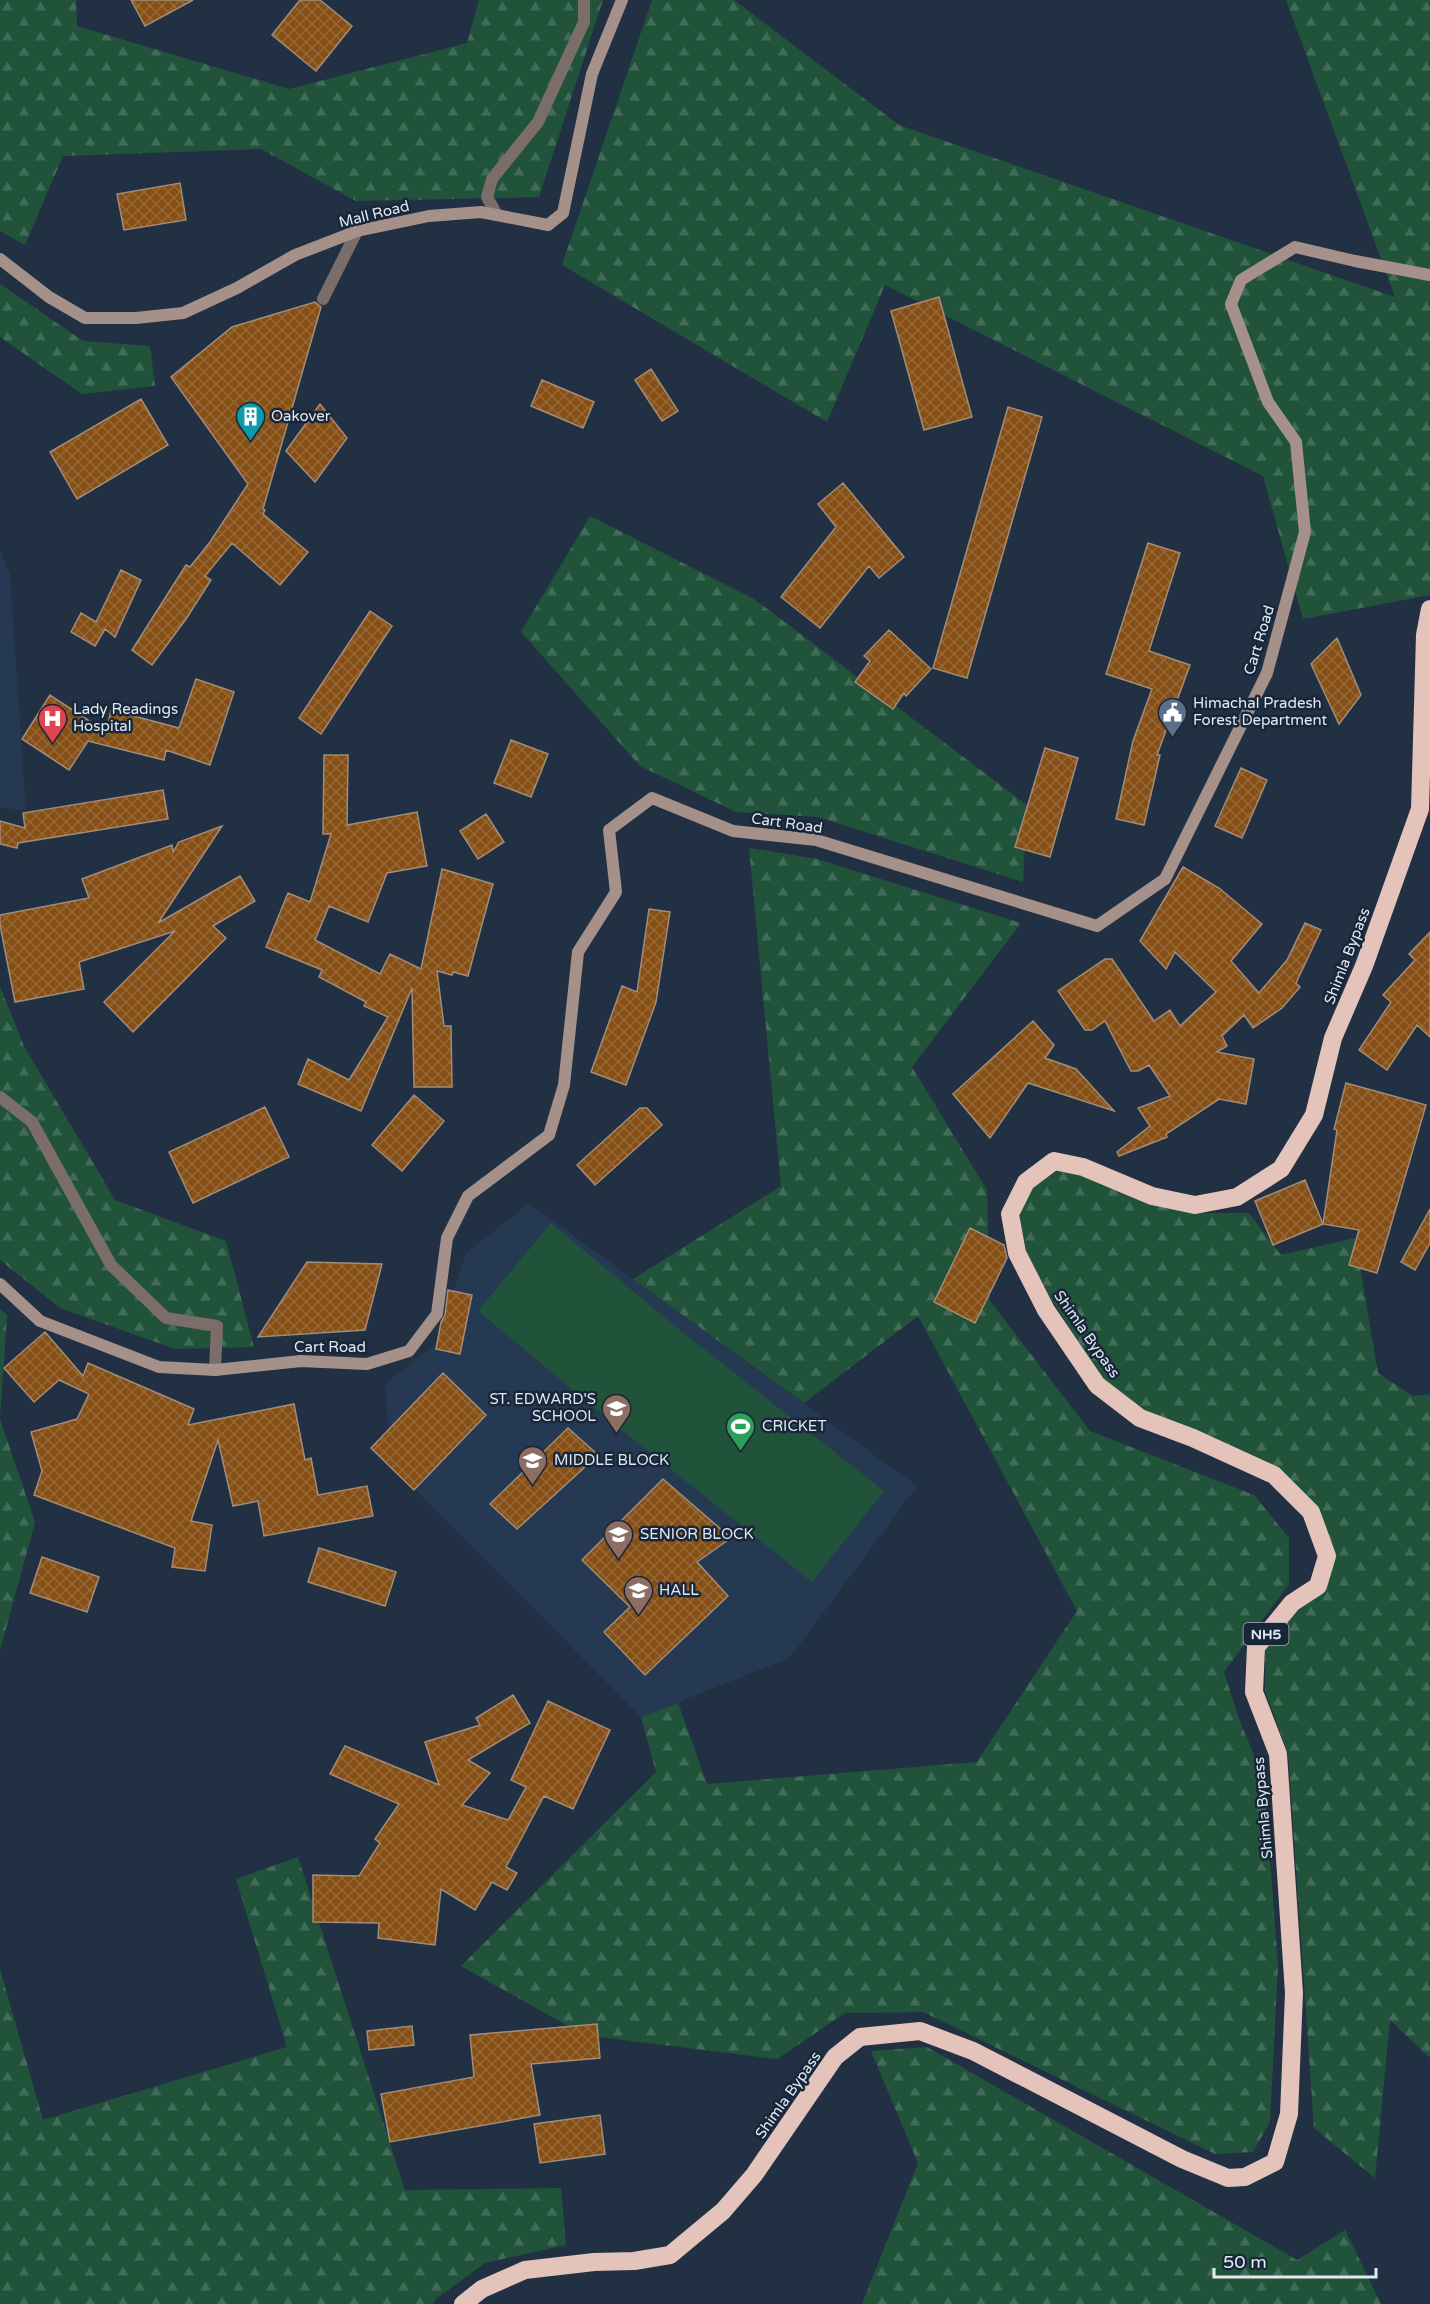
<svg xmlns="http://www.w3.org/2000/svg" width="1430" height="2304" font-family="'Varela Round',sans-serif">
<style>
.built{fill:#263952}
.forest{fill:url(#forest-firs)}
.garden{fill:#21533b}
.building{fill:url(#building-cross-hatch);stroke:#a38c78;stroke-width:1.5}
.lines{fill:none;stroke-linecap:round;stroke-linejoin:round}
.lane{stroke:#7b6d6a;stroke-width:12}
.street{stroke:#7b6d6a;stroke-width:12}
.secondary{stroke:#a6908a;stroke-width:12}
.highway{stroke:#e4c3ba;stroke-width:18}
.labels{text-anchor:middle;dominant-baseline:central;stroke-width:5;stroke-linejoin:round;paint-order:stroke}
.shield{fill:#182638;stroke:#a4afbd;stroke-width:1.5}
.shield-label{font-size:14px;font-weight:bold;fill:#e0eaf6}
.street-label{font-size:15px;fill:#e0eaf6;stroke:#182638}
.poi-label{font-size:15px;fill:#e0eaf6;stroke:#182638;text-anchor:start}
</style>
<defs>
<pattern id="forest-firs" width="22" height="20" patternUnits="userSpaceOnUse" patternTransform="scale(1.5)"><rect width="22" height="20" fill="#21533b"/><path d="M5 1l3.5 6h-7zM16 11l3.5 6h-7z" fill="#416c58"/></pattern>
<pattern id="building-cross-hatch" width="8" height="8" patternUnits="userSpaceOnUse" patternTransform="scale(1.5)"><rect width="8" height="8" fill="#864f15"/><path d="M0 0l8 8M0 8l8-8" fill="none" stroke="#976838"/></pattern>
</defs>
<rect width="100%" height="100%" fill="#213043"/>
<!-- built -->
<path class="built" d="M0 549 10 575 26 810 0 808Z
M529 1203 917 1486 790 1658 641 1717 391 1465 385 1384 436 1344 466 1253Z"/>
<!-- forest -->
<path class="forest" d="M0 0H76L77 26 289 89 467 43 479 0H603L539 197 356 201 261 149 63 156 25 245 0 231Z
M652 0H734L899 125 1395 297 1286 0H1430V595L1303 619 1263 476 885 285 827 422 562 265Z
M0 284 83 341 150 346 155 386 82 394 0 337Z
M590 516 754 599 1027 805 1023 882 818 817 736 812 640 766 521 632Z
M749 848 817 859 1021 923 912 1067 987 1190 990 1301 1090 1431 1254 1495 1289 1538V1584L1224 1672 1238 1716 1264 1780 1278 1965 1270 2122 1253 2152 1215 2154 923 2012 845 2013 777 2059 584 2035 461 1966 656 1772 641 1717 678 1703 707 1784 977 1762 1077 1611 918 1316 804 1403 633 1279 781 1186Z
M0 987 24 1046 115 1200 226 1241 254 1347 175 1349 60 1308 0 1260Z
M1059 1170 1080 1175 1194 1213H1249L1281 1255 1355 1238 1378 1373 1413 1396 1430 1394V2058L1390 2020 1375 2178 1314 2128 1288 1753 1265 1691V1649L1297 1610 1327 1586 1317 1507 1143 1409 1103 1379 1053 1302 1023 1249 1020 1211 1035 1186Z
M0 1309 7 1315 0 1418Z
M0 1419 35 1522 0 1651Z
M298 1857 405 2190 561 2188 566 2245 485 2263 436 2299 433 2304H0V1969L43 2120 287 2047 236 1879Z
M927 2047 1297 2260 1345 2230 1381 2304H862L918 2163 871 2051Z"/>
<!-- garden -->
<path class="garden" d="M551 1223 671 1323 884 1491 812 1582 598 1411 478 1311Z"/>
<!-- building -->
<path class="building" d="M131 0H193L145 26Z
M300 0H320L352 26 316 71 272 35Z
M180 183 186 220 124 230 117 194Z
M939 297 972 417 924 430 891 311Z
M315 302 321 307 263 509 265 510 263 514 308 552 280 585 232 543 205 576 211 580 186 619 152 665 132 650 186 565 190 567 210 542 248 484 171 377 232 327Z
M651 369 678 411 662 421 635 380Z
M542 380 594 402 583 428 531 406Z
M141 399 168 445 77 499 50 452Z
M320 404 347 438 315 482 286 451Z
M1008 407 1042 417 967 678 933 668Z
M843 483 904 557 879 578 869 566 820 628 781 597 836 527 818 504Z
M1148 543 1180 553 1149 651 1190 665 1157 755H1160L1144 825 1116 819 1133 741 1152 689 1106 674Z
M121 570 141 580 115 637 105 629 95 646 71 632 81 613 96 622Z
M370 611 392 626 321 734 299 718Z
M889 630 931 669 906 696 904 693 893 709 855 682 870 661 864 656Z
M1337 638 1361 695 1339 724 1311 664Z
M196 679 234 692 210 765 166 750 164 760 88 741 69 770 22 739 50 695 106 732 111 710 179 728Z
M511 740 548 754 531 797 494 783Z
M1045 748 1078 758 1050 857 1015 847Z
M324 755H348L347 825 417 812 427 866 387 873 368 922 329 906 315 940 380 974 390 954 421 969 442 869 493 884 468 976 453 972 452 975 437 971 444 1026H451L452 1087H414L412 988 361 1111 298 1084 308 1059 349 1080 388 1017 364 1006 366 1002 319 977 322 970 266 947 288 893 310 902 331 834H323Z
M1241 768 1267 780 1242 838 1215 826Z
M163 790 168 819 18 843 17 848 0 844V821L25 828 23 813Z
M486 814 504 842 478 859 460 831Z
M222 826 158 923 240 876 255 901 213 926 226 938 133 1032 104 1002 175 931 79 962 84 989 15 1002 0 925V915L89 898 82 879 172 845 173 852 179 842Z
M1183 867 1219 888 1262 924 1231 961 1259 993 1287 960 1305 923 1321 930 1296 983 1300 987 1282 1008 1253 1028 1244 1015 1222 1036 1227 1046 1217 1052 1254 1059 1246 1104 1219 1099 1166 1134 1167 1137 1119 1156 1117 1152 1150 1126 1138 1108 1170 1096 1149 1065 1138 1071H1131L1105 1021 1092 1030H1085L1058 991 1105 959H1112L1154 1021 1170 1010 1180 1026 1216 992 1175 952 1166 969 1140 941Z
M649 909 670 912 656 1002 626 1085 591 1072 622 986 637 992Z
M1430 932V1037L1417 1025 1387 1070 1359 1050 1391 1002 1383 995 1415 960 1409 954Z
M1033 1021 1054 1045 1045 1058 1076 1069 1114 1111 1028 1083 990 1138 953 1094Z
M1346 1083 1426 1105 1377 1273 1349 1265 1359 1230 1323 1224 1337 1130 1334 1129Z
M414 1095 444 1121 402 1171 372 1145Z
M265 1107 289 1157 193 1203 169 1152Z
M640 1108H647L662 1125 595 1185 577 1165Z
M1305 1180 1323 1224 1273 1245 1255 1201Z
M1430 1209V1243L1415 1270 1401 1262Z
M970 1228 1004 1245 1007 1258 975 1323 934 1302Z
M307 1262 382 1264 365 1330 258 1337Z
M448 1290 472 1295 460 1354 436 1349 441 1322 445 1315Z
M45 1332 83 1376 88 1363 194 1409 188 1425 294 1404 305 1460 311 1458 318 1495 367 1486 373 1516 264 1536 258 1501 233 1506 218 1440 191 1521 212 1525 205 1571 172 1567 175 1548 34 1495 42 1471 31 1432 77 1419 89 1394 59 1380 34 1402 4 1368Z
M443 1373 486 1415 414 1490 371 1448Z
M568 1428 598 1455 517 1529 490 1504Z
M663 1479 731 1538 697 1562 728 1596 645 1675 604 1632 630 1607 582 1560Z
M319 1548 396 1572 385 1606 308 1582Z
M42 1557 99 1577 87 1612 30 1593Z
M513 1695 530 1723 468 1760 490 1773 462 1805 508 1820 526 1787 511 1780 548 1701 610 1730 573 1809 544 1796 506 1867 517 1873 507 1890 492 1882 475 1910 441 1889 435 1945 378 1938 379 1923 313 1922V1875L359 1876 380 1843 375 1839 399 1804 330 1774 345 1746 439 1785 425 1742 480 1725 476 1718Z
M597 2024 600 2058 531 2064 540 2115 390 2142 381 2094 474 2077 470 2035Z
M412 2026 414 2045 369 2050 367 2031Z
M600 2115 605 2154 540 2163 534 2124Z"/>
<g class="lines">
<!-- lane -->
<path class="lane" d="M323 299 357 231"/>
<!-- street -->
<path class="street" d="M497 215 487 197 492 179 538 122 584 22V0
M0 1097 32 1122 111 1265 166 1318 217 1326 215 1370"/>
<!-- secondary -->
<path class="secondary" d="M0 259 49 297 85 318H136L183 313 237 288 295 255 357 231 429 216 481 212 548 225 563 213 592 74 622 0
M0 1284 40 1321 159 1367 215 1370 301 1361 367 1364 409 1351 437 1314 447 1238 468 1196 549 1135 564 1085 578 952 616 892 609 830 652 798 733 831 816 840 1097 926 1165 879 1267 673 1305 532 1296 442 1268 402 1231 304 1241 280 1295 247 1355 261 1430 275"/>
<!-- highway -->
<path class="highway" d="M463 2304 482 2289 525 2270 594 2262 634 2261 670 2255 723 2211 754 2175 835 2057 860 2037 920 2031 973 2051 1182 2159 1228 2178 1245 2177 1275 2162 1289 2114 1294 1993 1278 1754 1254 1692 1256 1647 1292 1603 1318 1586 1327 1556 1311 1512 1274 1475 1193 1438 1140 1418 1097 1385 1046 1310 1017 1253 1010 1214 1026 1182 1054 1161 1083 1167 1152 1196 1195 1205 1237 1197 1281 1169 1314 1115 1333 1038 1364 966 1420 809 1425 635 1430 609"/>
</g>
<!-- icons -->
<defs>
<symbol id="building-pin" viewBox="-11 -11 22 30"><path d="M0 17L-7.5 6A9.5 9.5 0 1 1 7.5 6Z" fill="#0f9aa8" stroke="#182638"/><path d="M-4-6H4V6H1V3H-1V6H-4ZM-2.5-4.3h1.7v1.8h-1.7ZM.8-4.3h1.7v1.8H.8ZM-2.5-1h1.7V.8h-1.7ZM.8-1h1.7V.8H.8Z" fill="#fff"/></symbol>
<symbol id="civic-pin" viewBox="-11 -11 22 30"><path d="M0 17L-7.5 6A9.5 9.5 0 1 1 7.5 6Z" fill="#5c6f8a" stroke="#182638"/><path d="M-.6-6.5H3V-4.5H.6V-3L4-1V1h2V6H-6V1h2V-1L-.6-3ZM-1.2 2.5V6h2.4V2.5Z" fill="#fff"/></symbol>
<symbol id="hospital-pin" viewBox="-11 -11 22 30"><path d="M0 17L-7.5 6A9.5 9.5 0 1 1 7.5 6Z" fill="#e0444e" stroke="#182638"/><path d="M-5-5h3v3.5h4V-5h3V5h-3V1.5h-4V5h-3Z" fill="#fff"/></symbol>
<symbol id="school-pin" viewBox="-11 -11 22 30"><path d="M0 17L-7.5 6A9.5 9.5 0 1 1 7.5 6Z" fill="#8d6e63" stroke="#182638"/><path d="M0-5L7-2L0 1L-7-2ZM-4 1L0 2.5L4 1V4Q0 6-4 4Z" fill="#fff"/></symbol>
<symbol id="stadium-pin" viewBox="-11 -11 22 30"><path d="M0 17L-7.5 6A9.5 9.5 0 1 1 7.5 6Z" fill="#2e9e5b" stroke="#182638"/><path d="M0-5a6.5 5 0 1 0 0 10a6.5 5 0 1 0 0-10ZM-3.5-1.8h7v3.6h-7Z" fill="#fff"/></symbol>
</defs>
<g fill-rule="evenodd">
<use href="#building-pin" x="234" y="400" width="33" height="45"/>
<use href="#civic-pin" x="1156" y="696" width="33" height="45"/>
<use href="#hospital-pin" x="36" y="702" width="33" height="45"/>
<use href="#school-pin" x="600" y="1392" width="33" height="45"/>
<use href="#stadium-pin" x="724" y="1410" width="33" height="45"/>
<use href="#school-pin" x="516" y="1444" width="33" height="45"/>
<use href="#school-pin" x="602" y="1518" width="33" height="45"/>
<use href="#school-pin" x="622" y="1574" width="33" height="45"/>
</g>
<g class="labels">
<!-- shield labels -->
<rect class="shield" x="1243.5" y="1623" width="45" height="22" rx="4.5"/>
<g class="shield-label">
<text x="1266" y="1634">NH5</text>
</g>
<!-- street labels -->
<g class="street-label">
<text transform="translate(374 214) rotate(-14)">Mall Road</text>
<text transform="translate(1259 640) rotate(-73)">Cart Road</text>
<text transform="translate(787 823) rotate(8)">Cart Road</text>
<text transform="translate(1347 956) rotate(-69)">Shimla Bypass</text>
<text transform="translate(1087 1334) rotate(55)">Shimla Bypass</text>
<text x="330" y="1347">Cart Road</text>
<text transform="translate(1263 1808) rotate(-95)">Shimla Bypass</text>
<text transform="translate(788 2095) rotate(-55)">Shimla Bypass</text>
</g>
<!-- poi labels -->
<g class="poi-label">
<text x="271" y="416">Oakover</text>
<text x="1193" y="703">Himachal Pradesh<tspan x="1193" dy="17">Forest Department</tspan></text>
<text x="73" y="709">Lady Readings<tspan x="73" dy="17">Hospital</tspan></text>
<text x="596" y="1399" text-anchor="end">ST. EDWARD'S<tspan x="596" dy="17">SCHOOL</tspan></text>
<text x="762" y="1426">CRICKET</text>
<text x="554" y="1460">MIDDLE BLOCK</text>
<text x="640" y="1534">SENIOR BLOCK</text>
<text x="659" y="1590">HALL</text>
</g>
</g>
<!-- scale -->
<path d="M1214 2268v9h162v-9" fill="none" stroke="#e0eaf6" stroke-width="3"/>
<text x="1223" y="2268" font-size="18" fill="#e0eaf6" stroke="#182638" stroke-width="4.5" paint-order="stroke">50 m</text>
</svg>
